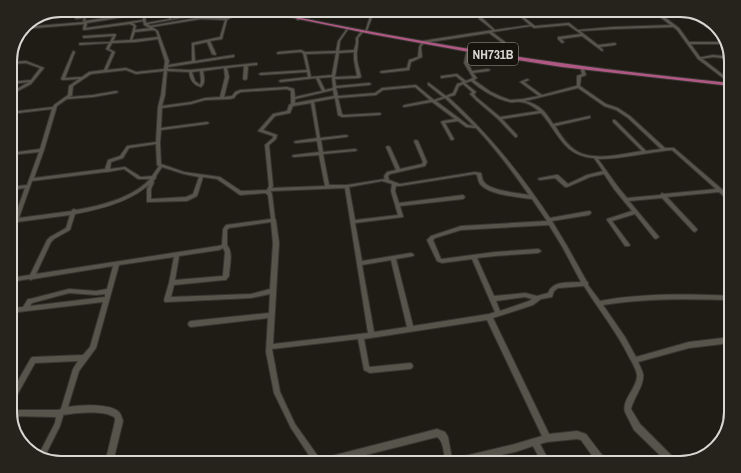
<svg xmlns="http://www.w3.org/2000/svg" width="741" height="473" font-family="'Archivo Narrow',sans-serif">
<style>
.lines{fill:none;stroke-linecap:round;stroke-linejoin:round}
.minor-casing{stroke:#363530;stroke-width:2}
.tertiary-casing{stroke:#363530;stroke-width:2}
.primary-casing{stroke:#363530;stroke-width:2}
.trunk-casing{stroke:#363530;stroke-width:2}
.minor{fill:#57544b;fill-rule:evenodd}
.tertiary{fill:#57544b;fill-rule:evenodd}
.primary{fill:#995775;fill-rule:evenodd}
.trunk{fill:#af5883;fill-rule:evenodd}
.labels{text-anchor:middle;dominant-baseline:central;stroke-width:3;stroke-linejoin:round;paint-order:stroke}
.shield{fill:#15130b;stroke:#9e9c96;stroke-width:1}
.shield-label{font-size:13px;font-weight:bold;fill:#d9d7d2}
.rim{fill:none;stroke:#d9d7d2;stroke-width:2}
</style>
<rect width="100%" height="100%" fill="#1e1c14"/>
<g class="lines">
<defs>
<path id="minor" d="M86 10H91L37 21 36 20 40 19Z
M112 10H116L102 15 86 17 85 21 141 12 140 10H142L145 15 146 23 169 19 168 10H170L171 19 191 15 192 16 148 24 150 26 201 17 227 18 242 10H245L227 20 222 39 210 41 216 54 215 55 212 54 207 42 194 45 195 61 233 55H234V57L168 67V69L190 70 257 63V65H256L247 66 248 67 247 79 245 80 243 79 244 67 243 66 227 68 229 77 224 97 232 96 235 92 240 90 287 87 294 89 295 97 322 91 316 78 281 82 279 81 281 80 308 77 307 72 261 75 259 74 261 73 307 70 303 53 300 52 278 54 277 53 278 52 301 50 305 52 336 51 338 41 348 27 349 28 340 41 339 51 354 50 356 43V38L362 30 364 31 358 38C359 45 356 51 357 58 357 64 360 70 361 77L359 78 335 79 336 86 369 83 371 84 369 85 336 88 338 96 375 93 382 88 416 85 434 100 443 97 428 85V83H429L446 96 453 93 457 84 463 82 456 76 442 78H441V76L457 74 466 81 473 78 464 63 467 49 468 48 469 49 468 63 472 71 488 69 490 70 488 71 473 73 477 78 474 80 491 92 502 97 510 100 523 99 539 96 520 82 527 79 529 80 524 82 542 95 576 86 577 85V76L582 74 580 67 583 66 586 75 581 77 580 86 606 104 618 108 630 116 665 148H674L731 197V202L729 201 719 192 667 197 697 229V230L695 232 693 231 662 198 629 201 659 237 656 239 654 238 635 214 612 221 630 245 629 246H625L607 220V219L632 211 614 189 604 174 590 177 567 187H565L555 178 540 180 538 179 540 178 556 175H558L568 184 587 175 603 171 594 158C563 156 559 133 541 113L502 119 517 135V137H515L498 119 477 101 470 94 472 92 463 84 459 86 455 95 448 97C488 133 520 173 550 218L589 211 591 212V213L589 215 552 221 567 246 587 282H588V285L600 301C643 293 687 294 731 296V300C688 299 645 298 603 305L625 337 636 357 689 342 731 337V343L689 348 638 362C640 366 642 370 643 374 645 384 633 399 631 409L640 424 676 460 677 463H668L634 430 625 412C621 400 638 387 637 375 636 369 632 362 629 357 617 332 599 310 584 286L558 288 554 291 552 297 541 299 533 305 493 318 549 434 577 431 586 434 602 455C611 460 618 452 625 463H601L596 461 581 440 577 439 547 442 540 444 550 463H542L533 446 515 452 465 463H445C444 455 444 441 437 437L334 463H314L291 428 274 393 266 352 268 318 191 327 189 326 188 324 189 322 191 321 269 313 270 294 251 298 167 302H165L164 300 169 283 174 257 119 265 96 348 79 371 68 407C80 405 110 403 119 412 121 414 122 418 123 421L113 462 110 463 107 462 106 459 115 421C115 418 115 417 112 416 102 410 74 413 63 415V416L60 426 44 458 38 456 55 423 56 417 10 416V410H58L61 409 73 369 78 361 35 363 16 397 12 406 10 407 11 393 31 358 33 357 83 355 90 347 103 302 10 313V308L23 307 28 299H30L69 289 96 291 107 289 113 266 33 279 31 280 29 279 10 282V278L30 275 47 240 50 237 66 228 70 215 17 222 12 235 10 237V228L12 222 10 223V219H14L25 188 10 190V187L27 185 39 152 10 155V153L40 149 52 109 10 114V112L53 107 54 105 68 95 69 86 79 79 63 80 61 79 73 51 75 52 65 78 82 77 89 72 104 70 112 52 106 49 109 43 80 45 79 44 80 43 110 42 113 36 84 38 83 37V36L115 34 116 35 113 41 130 40 134 26 130 24 84 30 83 29 84 24 23 29 24 27 85 22 83 21 84 18 76 19 75 18 102 13ZM142 14 143 20 86 28 87 23ZM201 19 225 20 220 37 192 43V61L168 65 169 61 158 31 152 27ZM143 21 144 25 150 28 135 30 136 26 133 23ZM153 30 156 31 158 37 132 40 135 32ZM158 39 165 61 164 69 136 72 126 68 107 70 115 52 109 49 112 43 136 42ZM354 52V60L357 76 335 77 339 53ZM336 53 332 75 311 77 306 54ZM224 68 225 77 220 97 205 98 191 102 162 106 165 95 167 71 189 72C190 80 193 85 201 87 206 83 204 77 203 71ZM126 70 136 74 164 71 161 95 158 107 156 142 127 146 120 156 108 160 105 169 34 178 44 150 57 106 67 99 93 97 116 93 118 92 116 91 93 95 70 97 72 95 73 86 91 74ZM200 71 201 81 200 85 195 81 192 72ZM332 77 333 88 325 90 319 78ZM471 81C480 89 497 100 510 102 513 103 517 101 520 102 527 102 534 107 539 111L500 117 476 97 474 94 476 92 475 91 465 83ZM415 87 430 100 405 105 403 106 404 107 432 102 455 119 443 121 441 122 451 140H452L454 139 445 123 458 121 466 127 476 128C496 149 513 172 529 195 518 193 491 191 484 182 482 180 482 176 481 173L475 172 400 184 389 180 388 176 390 174 425 166 427 162 418 141 416 140 414 141 423 162 422 164 400 169 390 147 388 146 386 147 396 170 387 172 384 176 385 179 347 185H329L323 154 355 151 357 150 355 149 323 152 321 140 346 137 348 136 346 135 320 138 314 102 335 98 338 115 342 117 379 115 381 114 380 113 343 115 342 114 338 98 376 95 383 90ZM578 88 604 106 616 110 628 118 661 149 646 151 615 120H613V122L642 151C622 154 592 162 575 150 566 144 560 134 555 126L590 118V116L553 124C545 111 540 105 525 101ZM287 89 291 91V104L289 105 287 111 273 114 258 131 273 136V138L265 145 269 186 267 190 241 191 220 177 184 172 161 164 160 143 161 130 207 124 209 123 207 122 161 128 162 108 191 104 205 100 230 99 234 98 237 94 241 92ZM333 90 334 96 295 103V99ZM445 98 474 126 468 125 436 101ZM311 103 317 138 296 141 294 142 296 143 317 141 319 152 294 155 292 156 294 157 319 155 325 186 272 188 273 186 269 145 276 139 277 135 263 130 275 116 290 113 293 106ZM156 144 157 165 159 166 152 176 141 177 125 167 110 169 111 162 123 158 129 148ZM672 150 716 189 664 194 662 193 660 195 627 198 618 187 598 159C623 159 648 152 672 150ZM162 167 184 174 199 177 193 194 186 197 151 199V189L154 182 153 181 156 178V176ZM124 169 138 179H150C133 198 100 206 76 210L74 209 72 210V211L19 218 32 181 105 172H107ZM475 174 477 175C478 178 478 181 480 184 489 195 518 197 532 199L547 221 461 226 431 236 427 240 437 261 442 263 472 259 495 312 489 314 413 326 396 259 413 256 414 255 413 254 411 253 362 261 355 223 403 217V216L400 206 463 199 465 197 463 195 399 203 395 191 396 186H400ZM203 177 217 179 240 195 265 193 268 195 271 219 226 225 223 229 222 245 218 246 36 274 51 242 54 239 70 230 75 214C96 210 118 205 136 194 140 192 144 188 149 185L147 189V202L187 201 197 196ZM382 181 392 184 391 191 398 215 355 220 349 187ZM345 188 368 333 273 344 279 243 276 221V220L275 219 272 194 271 192V191ZM271 222 273 243 270 289 251 294 171 297 174 285 224 280H226L229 276C229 267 234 253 227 245V230L229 228ZM549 225 563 248 581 282C569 283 553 280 548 293L537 296 525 293 494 296 477 258 495 256 538 253 540 252 541 251 540 250 538 249 495 252 442 259H441L433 240 435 238 461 230ZM223 248 225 252 223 275V276L175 280 179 256 219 250ZM391 260 407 327 374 332 362 265ZM69 293 96 295 105 294V297L30 306 32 303ZM525 297 532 299 529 301 500 311 496 301ZM487 320 542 436 515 444 452 459 448 437 445 432 437 429 320 459 295 424 280 392 272 349 358 339 364 370 370 373 410 369 412 368 413 366 412 364 410 363 370 367 369 366 364 339Z
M305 10H307V15L299 20H297V18L305 14Z
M372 10H410L412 12 450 10 449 11 411 14 408 11 374 12 367 31 365 32Z
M513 10H516L520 14 577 10H588L587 11 522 16 535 26 569 23 578 30 613 27 673 25 674 26 673 27 613 29 580 31 598 45 615 43 616 44 615 45 600 47 603 50 602 51 582 36 561 39 564 42 562 43 558 39V37L581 34 568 25 534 28 531 26 492 32 505 42V43L504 44 489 33 424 43 421 47 422 57 411 62 409 70 382 73 380 72 382 71 407 68 409 60 418 57 419 47 422 41 493 30 479 19V17H481L495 30 530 25Z
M684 11 689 13 700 20H710L711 22H703L708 26 706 27Z
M689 42H726L727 44H688V42Z
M713 55 731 57V59L713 57 699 59 697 58Z
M26 61 44 68 31 84 10 95V93L29 82 10 84V82L31 80 40 68 26 63 10 64V62Z"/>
<path id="tertiary" d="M651 10H655L679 28 700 57 731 81V84L698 59 677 30Z"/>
<path id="primary" d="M727 80 731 81V85L725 83 724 82Z"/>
<path id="trunk" d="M255 10H263C362 31 461 49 561 63 617 71 674 77 730 83L731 86 562 67 486 55 371 34Z"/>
</defs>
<!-- minor casing -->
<use href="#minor" class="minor-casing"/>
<!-- tertiary casing -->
<use href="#tertiary" class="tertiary-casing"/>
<!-- primary casing -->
<use href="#primary" class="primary-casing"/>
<!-- trunk casing -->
<use href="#trunk" class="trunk-casing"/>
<!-- minor -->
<use href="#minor" class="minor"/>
<!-- tertiary -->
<use href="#tertiary" class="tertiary"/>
<!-- primary -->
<use href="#primary" class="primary"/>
<!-- trunk -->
<use href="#trunk" class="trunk"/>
</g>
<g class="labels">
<!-- shield labels -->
<rect class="shield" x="468" y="43" width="50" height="22" rx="3"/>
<g class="shield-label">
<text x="493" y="54">NH731B</text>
</g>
</g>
<!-- crop -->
<path d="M0 0H741V473H0ZM61 17H680A44 44 0 0 1 724 61V412A44 44 0 0 1 680 456H61A44 44 0 0 1 17 412V61A44 44 0 0 1 61 17Z" fill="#25231b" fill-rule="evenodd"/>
<path class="rim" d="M61 17H680A44 44 0 0 1 724 61V412A44 44 0 0 1 680 456H61A44 44 0 0 1 17 412V61A44 44 0 0 1 61 17Z"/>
</svg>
